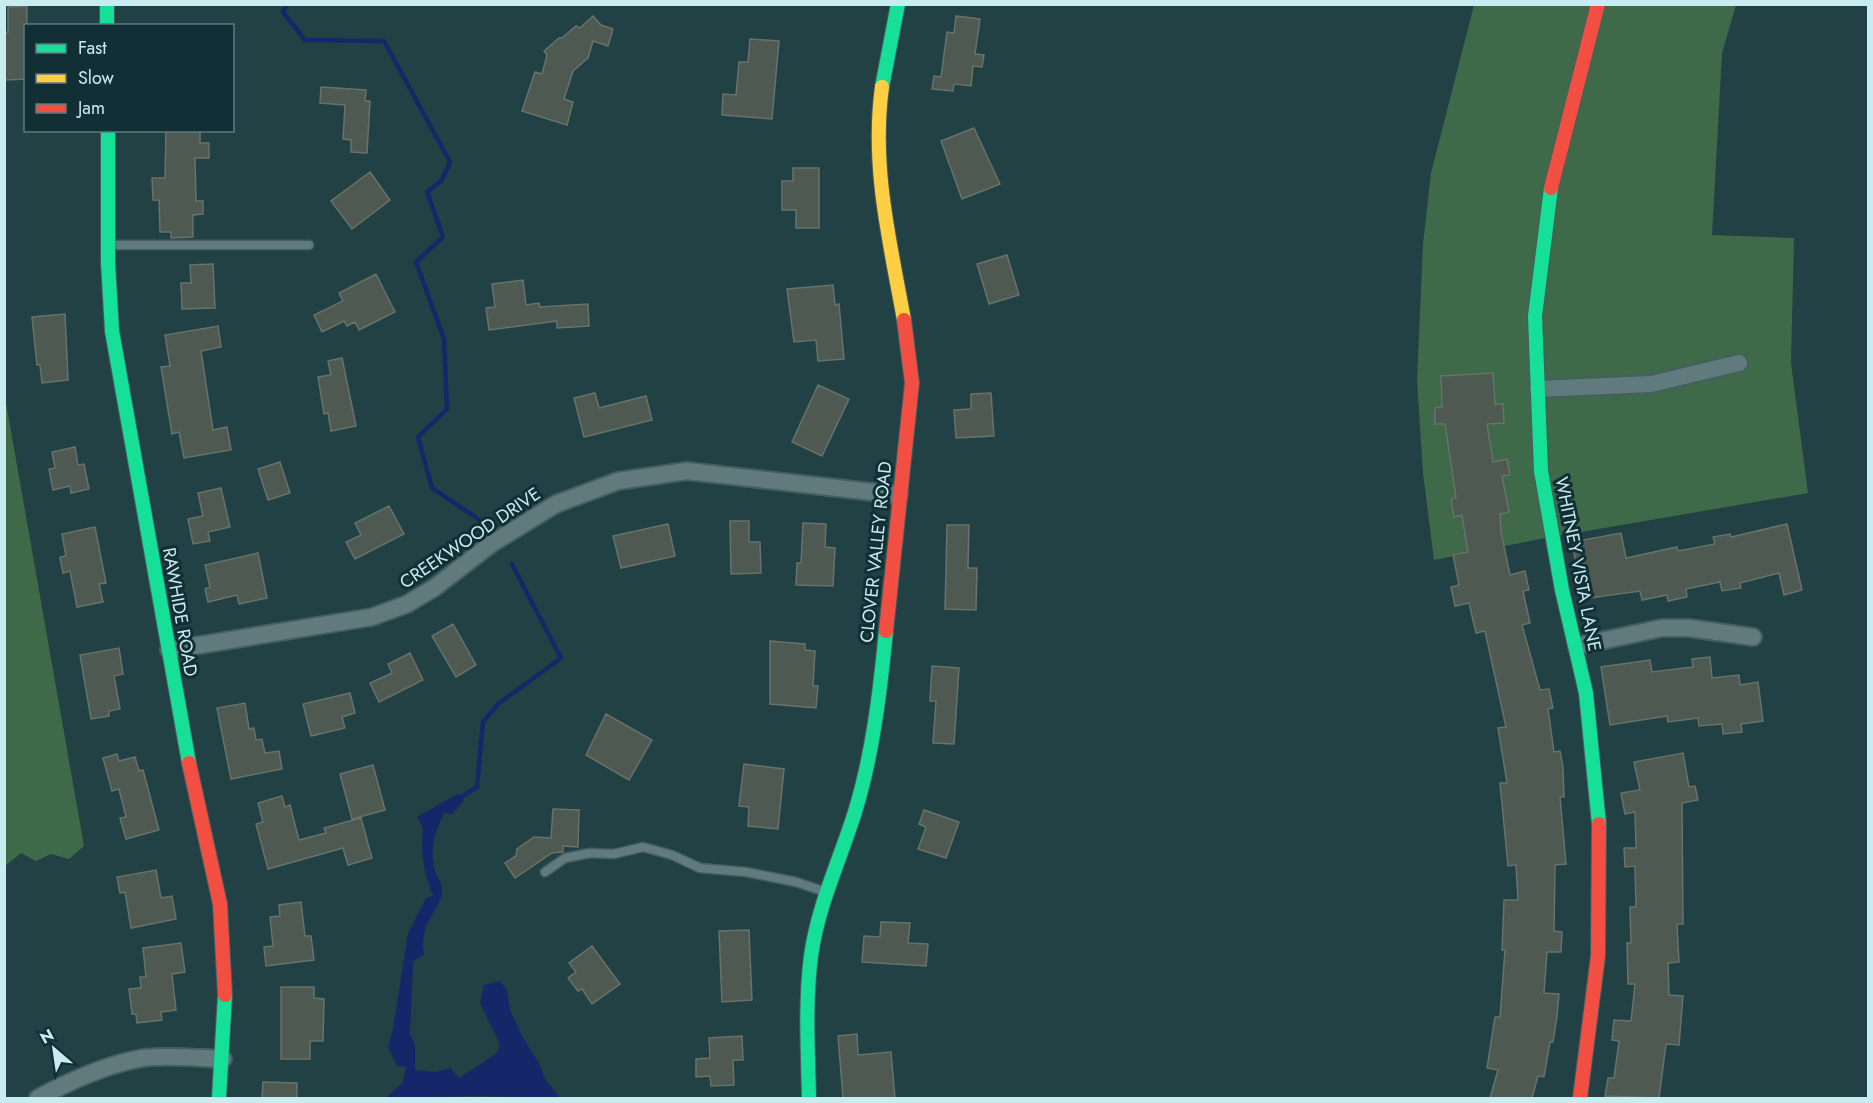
<svg xmlns="http://www.w3.org/2000/svg" width="1873" height="1103" font-family="Jost,sans-serif">
<style>
.green{fill:#3f6a4a}
.water{fill:#152768}
.lines{fill:none;stroke-linecap:round;stroke-linejoin:round}
.stream{stroke:#152768;stroke-width:4.5}
.building{fill:#4e5a51;stroke:#67726a;stroke-width:1.5}
.lane-casing{stroke:#455f61;stroke-width:11}
.street-casing{stroke:#455f61;stroke-width:20}
.fast-casing{stroke:#455f61;stroke-width:16}
.slow-casing{stroke:#455f61;stroke-width:16}
.jam-casing{stroke:#455f61;stroke-width:16}
.lane{stroke:#607a7d;stroke-width:8}
.street{stroke:#607a7d;stroke-width:16}
.fast{stroke:#16e098;stroke-width:14}
.slow{stroke:#ffcf43;stroke-width:14}
.jam{stroke:#f24e42;stroke-width:14}
.labels{text-anchor:middle;dominant-baseline:central;stroke-width:6;stroke-linejoin:round;paint-order:stroke}
.street-label{font-size:18px;fill:#c9ecf1;stroke:#112f34}
</style>
<rect width="100%" height="100%" fill="#214145"/>
<!-- green -->
<path class="green" d="M1474 5H1736L1722 53 1712 235 1794 238 1791 363 1808 493 1540 539 1434 560 1423 473 1417 380 1423 244 1431 173Z
M5 397 84 846 69 859 51 854 36 861 21 853 5 866Z"/>
<!-- water -->
<path class="water" d="M457 794 464 800 452 814 444 813C435 833 429 849 435 871 437 877 442 883 442 889 444 907 418 921 424 955L413 961 410 1034 415 1045V1070L435 1072 450 1068 459 1078 497 1053 500 1044 480 1003 484 985 500 981 507 990 510 1010 522 1036 539 1063 545 1079 560 1098 477 1096 386 1098 403 1082 406 1067 397 1066 388 1047 393 1029 408 933 426 898 433 896C424 872 420 854 423 828L417 817Z"/>
<g class="lines">
<!-- stream -->
<path class="stream" d="M287 4 283 12 305 40 384 41 450 162 442 180 427 192 443 237 416 262 444 339 447 409 418 437 432 488 478 519
M461 797 477 787 483 722 498 704 561 658 512 564"/>
</g>
<!-- building -->
<path class="building" d="M27 6 26 79 5 80 4 33 8 32V7Z
M593 16 601 25 613 29 608 46 593 41 588 58 573 71 564 99 573 102 567 125 522 111 535 72 542 74 547 55 544 51 559 38H562L576 26 580 28Z
M956 16 980 19 975 54 984 55 982 67 973 66 971 86 954 84 953 91 932 89 934 76 941 77 947 32 954 33Z
M750 39 779 41 772 119 722 115 723 94 736 95 739 62H748Z
M321 87 366 90 365 101H370L367 153 351 152V140L343 139 345 105 320 103Z
M974 128 1000 184 962 199 941 141Z
M166 130H200V143H209V158H195L196 201H203V214L193 215V237L171 238V232H160L159 200H153L152 178H165Z
M793 168H819V228H796V210H782V181H793Z
M370 172 390 200 352 229 331 201Z
M1007 255 1019 295 989 304 977 264Z
M213 264 215 308 182 309 181 283H191L190 265Z
M376 274 395 312 359 330 355 322 347 326 344 321 322 332 314 315 343 301 339 293Z
M523 280 526 305 539 303 540 307 588 304 589 326 557 328V321L489 330 486 308 495 307 492 284Z
M833 285 835 305 839 304 844 359 818 361 816 340 794 342 787 289Z
M65 314 68 380 42 383 40 365H37L32 317Z
M218 326 221 347 201 351 213 430 227 427 231 450 184 458 179 432 172 434 168 410 161 367 170 366 165 335Z
M342 358 356 426 331 431 328 413 324 414 318 377 331 375 328 361Z
M1493 373 1495 404H1503L1504 423 1487 424 1493 462 1507 459 1510 475 1502 476 1509 512 1500 514 1501 532 1510 575 1525 571 1529 590 1523 591 1530 623 1522 625 1540 690 1549 689 1553 708 1548 709 1554 752 1560 751 1563 767 1564 797H1560L1566 864 1555 865 1554 931 1562 932 1561 952H1547L1544 993 1559 994 1557 1016 1553 1042H1550L1544 1077 1538 1076 1532 1098H1490L1498 1070 1487 1068 1495 1017H1500L1505 950H1502L1504 900H1518L1516 865 1508 866 1500 783H1507L1498 728 1506 727 1485 631 1476 633 1469 603 1455 606 1451 587 1459 585 1453 555 1468 552 1462 515 1454 517 1451 499 1456 498 1445 424H1435V408L1442 407 1441 376Z
M818 385 849 399 822 456 792 442Z
M595 393 599 408 646 396 652 420 584 437 574 398Z
M991 393 994 436 956 438 954 410 971 409V394Z
M75 447 78 465 84 464 89 489 71 493 70 486 53 490 49 469 55 468 52 452Z
M280 462 290 493 268 500 258 469Z
M221 488 230 527 208 532 210 541 193 544 188 519 203 516 198 493Z
M389 506 404 534 355 559 346 542 361 535 355 523Z
M730 521H749V542H760L761 573 731 574Z
M803 523 826 524 825 547 835 548 833 586 796 585 797 563H801Z
M668 524 675 556 621 568 613 536Z
M1787 524 1802 590 1784 595 1779 573 1740 583 1741 588 1722 591 1720 582 1686 589 1687 597 1668 601 1667 595 1642 600 1640 591 1583 599 1572 542 1621 533 1626 558 1677 547 1678 551 1715 544 1713 537 1730 534 1731 537Z
M947 525H969L968 568H977L976 610 945 609Z
M95 527 106 583 99 584 103 602 77 607 70 571 63 573 60 557 66 556 62 534Z
M258 553 267 598 239 604 237 595 208 602 205 589 210 587 205 565Z
M453 624 476 665 456 677 432 636Z
M770 641 805 644V650L815 651 813 686H818L816 708 770 704Z
M119 648 123 674 114 676 120 709 109 711V716L91 719 80 655Z
M410 653 423 680 379 702 370 683 392 673 388 664Z
M1710 657 1712 678 1739 675 1740 685 1758 682 1763 721 1741 724 1742 732 1723 734 1722 724 1699 726 1698 718 1668 722 1667 716 1610 725 1601 667 1650 660 1652 672 1693 667 1692 659Z
M932 666 959 668 954 744 933 743 936 701H930Z
M350 693 355 713 342 717 345 728 311 736 303 704Z
M245 703 249 729 254 728 256 740 262 739 265 753 279 751 282 769 231 779 217 708Z
M606 714 652 740 629 780 586 755Z
M1683 753 1689 787 1695 786 1698 800 1682 803 1683 924H1677L1679 962 1668 963 1669 995 1683 996 1679 1045 1666 1044 1659 1098 1605 1096 1608 1078H1614L1619 1041 1612 1040 1614 1020 1631 1021 1635 984H1628L1627 943H1631L1630 907H1636L1635 866 1625 867 1624 848H1636L1635 812 1625 814 1621 793 1640 790 1634 762Z
M117 754 119 761 135 757 139 771 143 770 159 830 126 839 120 818 126 817 119 789 112 791 103 758Z
M744 764 784 769 778 829 748 826 749 807 739 806Z
M373 765 385 810 352 819 340 774Z
M282 796 285 807 290 805 299 840 326 833 324 828 361 818 372 858 348 865 343 848 268 869 256 824 263 822 258 803Z
M553 809 579 810 578 847 563 846V852L552 853 515 878 505 863 516 856 517 849 534 837 551 838Z
M924 810 959 822 946 858 918 849 926 827 919 824Z
M156 870 161 898 172 896 176 919 131 928 125 892 120 893 117 877Z
M301 902 305 936H311L314 960 266 966 264 947 273 946 270 917 280 916 279 905Z
M881 922 910 923 908 943 928 944 926 966 862 962 864 936 880 937Z
M749 930 752 1000 722 1002 719 931Z
M181 943 185 972 172 974 176 1010 161 1012 162 1020 137 1023 136 1014H132L129 989 141 988 140 977H146L143 948Z
M592 946 620 984 592 1004 582 989 578 991 568 978 576 972 569 963Z
M281 987H314V998L324 999 323 1041H310V1059H281Z
M857 1034 858 1055 891 1052 895 1098H843L838 1036Z
M742 1036 743 1060H733L734 1085 711 1086 710 1076 696 1077V1059L710 1058 709 1038Z
M263 1082 297 1083V1098H262Z"/>
<g class="lines">
<defs>
<path id="lane" d="M108 245H309
M545 872 565 858 590 853 614 854 643 847 672 855 700 868 746 872 796 882 826 892"/>
<path id="street" d="M1538 389 1651 384 1739 363
M1577 646 1662 628H1689L1753 637
M169 650 372 617 407 604 434 588 491 544 556 504 618 481 687 471 899 495
M38 1098C70 1081 107 1064 143 1058 169 1055 196 1058 223 1059"/>
<path id="fast" d="M107 4V26
M882 87 898 4
M108 130V262L112 331 189 763
M1551 188 1535 316 1541 471 1562 590 1586 693 1599 824
M219 1098 225 995
M809 1098C808 1051 805 1003 811 956 818 905 840 860 855 812 873 753 880 692 886 631"/>
<path id="slow" d="M882 87C871 167 890 242 904 320"/>
<path id="jam" d="M1551 188 1598 4
M886 631 912 383 904 320
M189 763 220 904 225 995
M1580 1098 1598 956 1599 824"/>
</defs>
<!-- lane casing -->
<use href="#lane" class="lane-casing"/>
<!-- street casing -->
<use href="#street" class="street-casing"/>
<!-- fast casing -->
<use href="#fast" class="fast-casing"/>
<!-- slow casing -->
<use href="#slow" class="slow-casing"/>
<!-- jam casing -->
<use href="#jam" class="jam-casing"/>
<!-- lane -->
<use href="#lane" class="lane"/>
<!-- street -->
<use href="#street" class="street"/>
<!-- fast -->
<use href="#fast" class="fast"/>
<!-- slow -->
<use href="#slow" class="slow"/>
<!-- jam -->
<use href="#jam" class="jam"/>
</g>
<g class="labels">
<!-- street labels -->
<g class="street-label">
<text transform="translate(470 538) rotate(-34)">CREEKWOOD DRIVE</text>
<text transform="translate(876 552) rotate(-84)">CLOVER VALLEY ROAD</text>
<text transform="translate(1578 564) rotate(79)">WHITNEY VISTA LANE</text>
<text transform="translate(180 612) rotate(80)">RAWHIDE ROAD</text>
</g>
</g>
<!-- border -->
<rect width="1873" height="1103" fill="none" stroke="#c9ecf1" stroke-width="12"/>
<!-- legend -->
<rect x="24" y="24" width="210" height="108" fill="#112f34" stroke="#5b7b80" stroke-width="1.5"/>
<rect x="36" y="44" width="30" height="9" fill="#16e098" stroke="#5b7b80" stroke-width="1.5"/>
<text x="78" y="54" font-size="18" fill="#c9ecf1">Fast</text>
<rect x="36" y="74" width="30" height="9" fill="#ffcf43" stroke="#5b7b80" stroke-width="1.5"/>
<text x="78" y="84" font-size="18" fill="#c9ecf1">Slow</text>
<rect x="36" y="104" width="30" height="9" fill="#f24e42" stroke="#5b7b80" stroke-width="1.5"/>
<text x="78" y="114" font-size="18" fill="#c9ecf1">Jam</text>
<!-- north arrow -->
<g transform="translate(54 1049) rotate(331)" stroke="#112f34" stroke-width="4.5" paint-order="stroke">
<path d="M0-4.5L10 22L0 15L-10 22Z" fill="#c9ecf1"/>
<text y="-9" font-size="16" font-weight="bold" text-anchor="middle" fill="#c9ecf1">N</text>
</g>
</svg>
